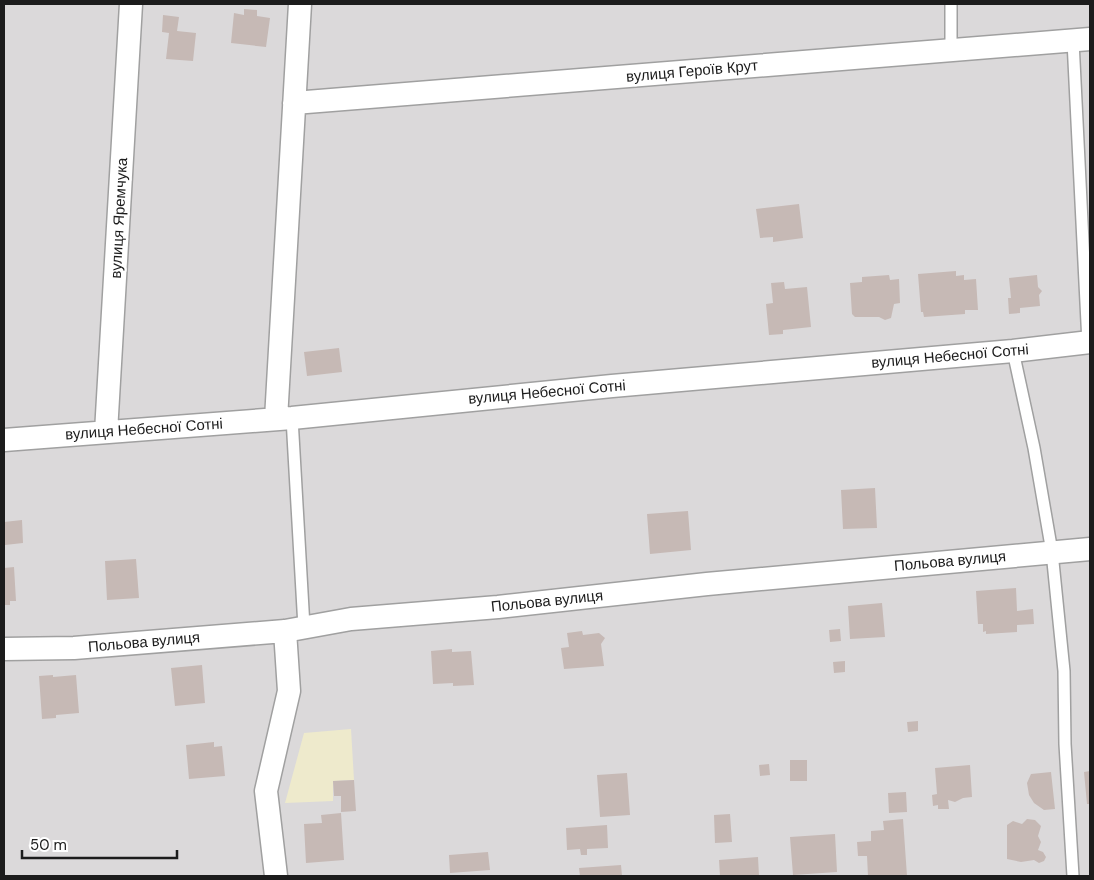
<svg xmlns="http://www.w3.org/2000/svg" width="1094" height="880" font-family="'DM Sans',sans-serif">
<style>
.residential{fill:#dbd9da}
.farmland{fill:#eeeacc}
.building{fill:#c6b9b5}
.lines{fill:none;stroke-linecap:round;stroke-linejoin:round}
.lane-casing{stroke:#a0a0a0;stroke-width:14}
.street-casing{stroke:#a0a0a0;stroke-width:25}
.lane{stroke:#fff;stroke-width:11}
.street{stroke:#fff;stroke-width:22}
.labels{text-anchor:middle;dominant-baseline:central;stroke-width:4.5;stroke-linejoin:round;paint-order:stroke}
.street-label{font-size:15px;fill:#1c1c1c;stroke:#fff}
</style>
<rect width="100%" height="100%" fill="#eee8e2"/>
<!-- residential -->
<path class="residential" d="M4 4H1090V876H4Z"/>
<!-- farmland -->
<path class="farmland" d="M351 729 354 780 333 781V801L285 803 304 733Z"/>
<!-- building -->
<path class="building" d="M244 9 257 10V16L270 18 266 47 231 43 234 13 244 15Z
M163 15 179 17 177 31 196 33 193 61 166 59 169 33 162 32Z
M799 204 803 238 773 242V237L760 238 756 209Z
M956 271V276L964 275V280L976 279 978 310H965V314L924 317 923 312H921L918 274Z
M889 275 890 280 899 279 900 303 894 304 891 318 885 320 879 317H855L852 314 850 283 862 282V277Z
M1037 275 1038 287 1042 291 1039 295 1040 306 1020 308V313L1009 314 1008 298H1011L1009 278Z
M784 282 785 289 807 287 811 327 783 330V334L769 335 766 304 773 303 771 283Z
M339 348 342 372 307 376 304 352Z
M875 488 877 528 843 529 841 490Z
M688 511 691 550 650 554 647 514Z
M22 520 23 543 5 545 4 522Z
M136 559 139 598 107 600 105 561Z
M14 567 16 601H10V605H4V568Z
M1016 588 1017 611 1033 609 1034 624 1017 625V632L986 634V631L983 632V624H978L976 591Z
M882 603 885 637 850 639 848 606Z
M840 629 841 641 830 642 829 630Z
M582 631 583 635 599 633 605 638 601 644 604 666 564 669 561 648 569 647 567 633Z
M452 649V652L471 651 474 685 453 686V683L433 684 431 651Z
M845 661V672L834 673 833 662Z
M202 665 205 703 175 706 171 668Z
M53 675V677L76 675 79 713 56 715V718L42 719 39 676Z
M918 721V731L908 732 907 722Z
M214 742V747L222 746 225 776 189 779 186 745Z
M790 760H807V781H790Z
M769 764 770 775 760 776 759 765Z
M970 765 972 797 963 798 955 802 948 800 949 809H938V805L933 806 932 795 937 794 935 768Z
M1090 771V804H1087L1084 772Z
M1051 772 1055 809 1044 810 1034 803 1029 795 1027 783 1031 774Z
M627 773 630 815 600 817 597 775Z
M354 780 356 811 341 812V796H334L333 781Z
M906 792 907 812 889 813 888 793Z
M341 813 344 860 306 863 304 824 322 823 321 815Z
M730 814 732 842 715 843 714 815Z
M903 819 907 876H868L867 856H858L857 842 871 841V831L884 830 883 821Z
M1027 819 1035 820 1041 826 1038 836 1041 842 1038 850 1043 852 1046 857 1044 861 1039 863 1034 860 1021 862 1007 859V825L1013 821 1022 824Z
M607 825 608 848 587 849V855H581L580 849 567 850 566 828Z
M835 834 837 872 793 875 790 837Z
M488 852 490 870 450 873 449 855Z
M758 857 759 876H720L719 860Z
M621 865 622 876H580L579 868Z"/>
<g class="lines">
<defs>
<path id="lane" d="M1073 41 1088 343
M951 50V4
M1013 351 1034 448 1052 552 1064 671 1065 744 1073 876
M292 418 304 627"/>
<path id="street" d="M294 103 1090 39
M276 419 300 4
M106 432 131 4
M4 440 292 418 612 386 1013 351 1090 342
M4 649 74 648 285 631 351 619 498 607 707 584 1090 549
M276 876 266 791 289 691 285 631"/>
</defs>
<!-- lane casing -->
<use href="#lane" class="lane-casing"/>
<!-- street casing -->
<use href="#street" class="street-casing"/>
<!-- lane -->
<use href="#lane" class="lane"/>
<!-- street -->
<use href="#street" class="street"/>
</g>
<g class="labels">
<!-- street labels -->
<g class="street-label">
<text transform="translate(692 71) rotate(-5)">вулиця Героїв Крут</text>
<text transform="translate(119 218) rotate(-87)">вулиця Яремчука</text>
<text transform="translate(950 356) rotate(-5)">вулиця Небесної Сотні</text>
<text transform="translate(547 392) rotate(-5)">вулиця Небесної Сотні</text>
<text transform="translate(144 429) rotate(-4)">вулиця Небесної Сотні</text>
<text transform="translate(950 561) rotate(-5)">Польова вулиця</text>
<text transform="translate(547 601) rotate(-6)">Польова вулиця</text>
<text transform="translate(144 642) rotate(-5)">Польова вулиця</text>
</g>
</g>
<!-- border -->
<rect width="1094" height="880" fill="none" stroke="#1c1c1c" stroke-width="10"/>
<!-- scale -->
<path d="M22 850v8h155v-8" fill="none" stroke="#1c1c1c" stroke-width="2.5"/>
<text x="30" y="850" font-size="15" fill="#1c1c1c" stroke="#ffffff" stroke-width="4" paint-order="stroke">50 m</text>
</svg>
